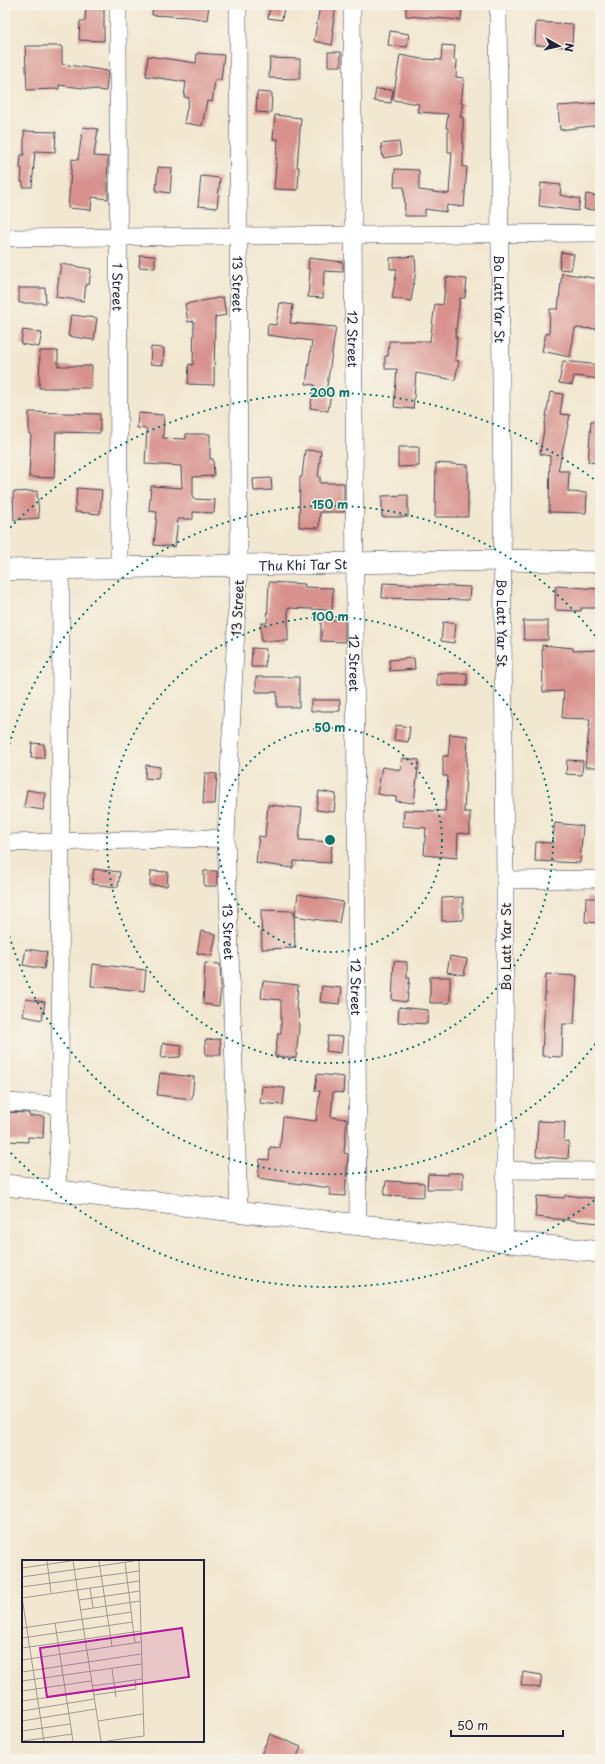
<svg xmlns="http://www.w3.org/2000/svg" width="605" height="1764" font-family="'Playpen Sans',sans-serif">
<style>
.building{fill:#d8918d}
.lines{fill:none;stroke-linecap:round;stroke-linejoin:round}
.minor-casing{stroke:#414051;stroke-width:18}
.tertiary-casing{stroke:#414051;stroke-width:22}
.minor{stroke:#fff;stroke-width:17}
.tertiary{stroke:#fff;stroke-width:21}
.ring{fill:none;stroke:#0f766e;stroke-width:2;stroke-dasharray:2 4}
.labels{text-anchor:middle;dominant-baseline:central;stroke-width:3;stroke-linejoin:round;paint-order:stroke}
.street-label{font-size:13px;fill:#22223b;stroke:#f7f3e8}
.inset-road{fill:none;stroke:#9f9894;stroke-width:1}
.view{fill:#b5179e;fill-opacity:0.15;stroke:#b5179e;stroke-width:2}
.inset-edge{fill:none;stroke:#22223b;stroke-width:2}
.centre{fill:#0f766e;stroke:#f7f3e8;stroke-width:2}
.ring-label{font-size:12px;text-anchor:middle;font-weight:bold;fill:#0f766e;stroke:#f7f3e8;stroke-width:3;stroke-linejoin:round;paint-order:stroke}
</style>
<rect width="100%" height="100%" fill="#f7f3e8"/>
<filter id="ink" filterUnits="userSpaceOnUse"><feTurbulence type="fractalNoise" baseFrequency=".025" numOctaves="2"/><feDisplacementMap in="SourceGraphic" scale="8" xChannelSelector="R" yChannelSelector="G"/><feConvolveMatrix kernelMatrix="1 2 1 2 8 2 1 2 1" color-interpolation-filters="sRGB"/></filter>
<filter id="wash" filterUnits="userSpaceOnUse"><feTurbulence type="fractalNoise" baseFrequency=".012" numOctaves="4" result="noise"/><feDisplacementMap in="SourceGraphic" scale="16" xChannelSelector="R" yChannelSelector="G"/><feGaussianBlur stdDeviation="0.9" result="paint"/><feColorMatrix in="noise" values="0 0 0 0 0 0 0 0 0 0 0 0 0 0 0 0 0 1.4 0 .05"/><feComposite in="paint" operator="in"/></filter>
<g filter="url(#wash)">
<rect width="100%" height="100%" fill="#f2e7d0"/>
<g id="blocks">
<!-- building -->
<path class="building" d="M86 5H104V41L79 40 80 21H85Z
M153 5H209L207 20 189 17 152 15Z
M270 5 284 6 282 20 268 18Z
M320 5H336L332 31 334 32 332 45 314 41Z
M406 5H462L461 20 406 16Z
M536 22 573 24 572 47 535 45Z
M390 31 409 34 407 47 388 45Z
M442 45 455 46 454 60 457 61 456 77 464 78 461 103 463 104 460 117H463V167H467L464 207 447 205 446 212 425 209V216H405L404 187H394L395 169 419 170V190L449 194 452 152H448V128H446L448 114 417 112 419 104 393 100 400 55 421 59 441 60Z
M25 46H62V64L108 71 106 91 59 85V89L27 90Z
M328 52H341V66H328Z
M197 53 224 55 221 80H215L212 102 207 101 202 126 184 123 189 98 184 97 186 82 146 76 148 56 196 63Z
M270 58 300 59V79L269 78Z
M376 89 393 90 391 103 374 101Z
M257 92 272 93 271 113 256 112Z
M600 103V125L560 130 558 106Z
M275 115 301 118 297 167H299L298 190 274 189 278 139H273Z
M83 127 98 129 94 156 108 157 107 181H108V199L92 197 91 210 68 208 72 159 78 160Z
M24 131 56 132 55 152 35 151 32 187H23V182H21L22 169 20 168 21 155H24Z
M399 142 401 155 383 158 381 144Z
M158 167 172 168 170 193 156 191Z
M201 176 220 178 217 208 198 206Z
M541 183 561 185 560 195 580 199 578 211 539 206Z
M586 194 597 196 595 210 584 209Z
M561 252 574 254 571 270 559 269Z
M140 255 155 256V268L139 267Z
M415 256 416 270 411 301 392 298 397 269H390V258Z
M309 258 343 262V272L324 271 323 298 308 297 310 269H308Z
M61 264 91 269 89 285 86 284 84 301 56 297Z
M562 273 600 279V329L575 328 570 357 542 351 546 333 549 334 550 309H558Z
M446 277 467 279 465 298H460L455 337H457L455 360 459 361 455 380 416 373 413 409 394 407 397 369H385V356H388L389 341H430L435 304 443 305Z
M19 288H45L46 303H19Z
M223 297 226 315 215 317 214 385 188 384 189 364 193 365 194 321 188 322 185 304Z
M280 303 293 305 290 323 336 327 326 392 331 393 328 411 310 408 315 385 306 384 312 341 267 335 268 324 276 325Z
M71 315 97 318 94 340 68 336Z
M23 330 42 333 39 347 21 344Z
M151 347 164 348 163 365 150 364Z
M40 351H58V366H92L91 388H39Z
M563 361 600 365V379L574 376 572 385 559 383Z
M550 392 563 394 560 414 570 415 558 471H569L568 492 587 493 586 513 549 512 550 456 540 454Z
M29 412 100 414V433L56 432 54 478 29 477 31 434H29Z
M138 413 164 415 163 438 186 439V434H210V459H213L214 476 193 477V499L215 500 214 513 193 512V519H178L175 547 154 545 157 512 149 511 151 486 182 488 181 466 145 464 147 429 137 428Z
M591 421 600 422V463L588 462Z
M398 447H419V466L398 467Z
M305 450 321 451 318 477H320V483H344V512H320L319 528 299 527 300 477H302Z
M436 463 468 465V517H435Z
M271 478 272 490 254 491 253 479Z
M77 488 102 490 100 514 75 512Z
M37 491 39 518 14 520 13 492Z
M408 495V517H382V496Z
M269 582 305 584 304 587 333 588 332 610 288 608V641H261V623H267Z
M383 583 470 587 469 600 382 598Z
M556 586 600 589V608H581V611L555 610Z
M321 620H345V642L321 641Z
M523 621H548V640H524Z
M443 622 456 624 454 643 441 641Z
M542 645 573 648V651L600 650V767H585L590 719 562 718 564 691 543 692Z
M252 648 266 649 265 667H251Z
M414 658 415 669 390 671 389 660Z
M437 673H467V686L437 685Z
M256 677H299V707H277V692H256Z
M311 700H340V711H311Z
M396 725 410 727 408 742 394 740Z
M450 734 468 736 464 812H470V834L458 833 457 858 424 855 426 828 403 826 404 810 445 811 448 776H443V756H448Z
M32 743 44 744V758H31Z
M402 758 419 760 414 803 396 801V797L377 794 382 767 401 770Z
M567 760 583 761 582 775 566 774Z
M146 765 160 767 158 779 145 778Z
M205 773 217 774 215 804H203Z
M27 790 46 793 43 810 24 807Z
M319 791 336 794 334 812 316 810Z
M268 805 302 808 299 840 332 842 330 863 294 861 293 868 256 863 259 836 265 837Z
M555 823 583 826 580 863 535 861 536 842 552 843Z
M94 869 120 872 118 887 92 884Z
M151 871 168 872 167 886 150 885Z
M204 871H217V886H204Z
M298 894 343 902 339 923 295 916Z
M463 897V920L442 921V898Z
M586 898H600V923L585 922Z
M261 910 294 911 295 948 262 949Z
M201 931 216 934 212 956 197 953Z
M26 949 47 952 44 969 23 965Z
M450 956 467 959 464 975 447 972Z
M394 961 407 962V977H410L407 1002 392 1000Z
M205 963 220 964 221 986 219 1006 203 1004Z
M93 964 146 970 144 991 91 986Z
M546 974 577 976 574 1024H563L562 1057 542 1056Z
M430 977H450V1003H430Z
M263 981 298 985 296 1009H298L299 1027 296 1058 275 1056 278 1033H281V1000L261 998Z
M322 986 342 988 340 1004 320 1002Z
M26 999 45 1002 42 1020 23 1016Z
M399 1007 428 1010 427 1024 398 1022Z
M328 1036 343 1037 341 1053 326 1051Z
M220 1039 221 1055H206L205 1040Z
M163 1043 182 1045 180 1057 161 1058Z
M160 1073 194 1077 192 1099 157 1095Z
M317 1074 344 1077 343 1093 333 1092 331 1117 347 1119 344 1153 348 1154 345 1196 330 1195V1188L258 1178 260 1159 269 1160 270 1147 280 1148 283 1117 316 1121 320 1091H315Z
M262 1086 285 1088 283 1105 260 1103Z
M5 1112 29 1113V1116H44L43 1138 28 1137V1142L5 1141Z
M538 1121 565 1122 564 1141 569 1142 568 1159 536 1156Z
M448 1173H463V1189H427L428 1174 448 1175Z
M386 1181 424 1183V1197L384 1195Z
M565 1195 600 1199V1223L535 1217 537 1196 564 1198Z
M523 1672 542 1675 540 1688 521 1685Z
M270 1734 301 1747 296 1759H259Z"/>
</g>
</g>
<g filter="url(#ink)">
<use href="#blocks" fill-opacity="0" stroke="#414051" stroke-width="1"/>
<g class="lines">
<defs>
<g id="minor">
<path id="s1" d="M118 5 119 568"/>
<path id="s2" d="M238 5 239 565 226 838 239 1211"/>
<path id="s3" d="M352 5 358 1224"/>
<path id="s4" d="M498 5 505 880V1241"/>
<path d="M5 238 600 233"/>
<path d="M5 843 226 838"/>
<path d="M505 880 600 879"/>
<path d="M5 1102 60 1105"/>
<path d="M505 1170 600 1171"/>
<path d="M57 1191 60 1105 61 569"/>
</g>
<g id="tertiary">
<path id="s5" d="M5 570 502 560 600 562"/>
<path d="M5 1185 600 1252"/>
</g>
</defs>
<!-- minor casing -->
<use href="#minor" class="minor-casing"/>
<!-- tertiary casing -->
<use href="#tertiary" class="tertiary-casing"/>
<!-- minor -->
<use href="#minor" class="minor"/>
<!-- tertiary -->
<use href="#tertiary" class="tertiary"/>
</g>
</g>
<!-- distance rings -->
<g class="ring">
<circle cx="330" cy="840" r="112"/>
<circle cx="330" cy="840" r="223"/>
<path d="M599 1039A335 335 0 0 1 6 924M6 756A335 335 0 0 1 599 641"/>
<path d="M599 1197A447 447 0 0 1 6 1148M6 532A447 447 0 0 1 599 483"/>
</g>
<g class="labels">
<!-- street labels -->
<g class="street-label">
<text stroke="none"><textPath href="#s2" startOffset="279">13 Street</textPath></text>
<text stroke="none"><textPath href="#s1" startOffset="282">1 Street</textPath></text>
<text stroke="none"><textPath href="#s4" startOffset="294">Bo Latt Yar St</textPath></text>
<text stroke="none"><textPath href="#s3" startOffset="334">12 Street</textPath></text>
<text stroke="none"><textPath href="#s5" startOffset="298">Thu Khi Tar St</textPath></text>
<text transform="translate(237 608) rotate(-87)">13 Street</text>
<text stroke="none"><textPath href="#s4" startOffset="618">Bo Latt Yar St</textPath></text>
<text stroke="none"><textPath href="#s3" startOffset="658">12 Street</textPath></text>
<text stroke="none"><textPath href="#s2" startOffset="927">13 Street</textPath></text>
<text transform="translate(505 947) rotate(-90)">Bo Latt Yar St</text>
<text stroke="none"><textPath href="#s3" startOffset="982">12 Street</textPath></text>
</g>
</g>
<!-- overview -->
<g transform="translate(22 1560)">
<rect width="182" height="182" fill="#f2e7d0"/>
<path class="inset-road" d="M25 1 29 33M51 1 79 181M77 1 90 86M103 2 113 83M0 8 49 1M0 17 112 1M0 27 117 11M68 28 71 48M0 37 22 181M0 38 117 21M57 40 118 31M58 50 118 41M33 63 51 181M0 68 110 52M0 78 111 62M0 88 119 71M0 100 119 82M90 109 94 137M0 112 119 94M0 121 120 104M70 126 120 119M0 131 69 121M72 135 114 129 113 120M0 141 71 131M0 151 72 139M0 161 74 149M76 161 121 154M0 171 48 164M1 181 50 174M85 181 122 176 117 1"/>
<path class="view" d="M160 68 167 117 25 137 18 88Z"/>
<rect width="182" height="182" class="inset-edge"/>
</g>
<circle cx="330" cy="840" r="6" class="centre"/>
<g class="ring-label">
<text x="330" y="397">200 m</text>
<text x="330" y="509">150 m</text>
<text x="330" y="621">100 m</text>
<text x="330" y="732">50 m</text>
</g>
<!-- margin -->
<rect width="605" height="1764" fill="none" stroke="#f7f3e8" stroke-width="20"/>
<!-- north arrow -->
<g transform="translate(559 46) rotate(98)" stroke="#f7f3e8" stroke-width="3" paint-order="stroke">
<path d="M0-3L7 15L0 10L-7 15Z" fill="#22223b"/>
<text y="-6" font-size="11" font-weight="bold" text-anchor="middle" fill="#22223b">N</text>
</g>
<!-- scale -->
<path d="M451 1730v6h112v-6" fill="none" stroke="#22223b" stroke-width="2"/>
<text x="457" y="1730" font-size="12" fill="#22223b" stroke="#f7f3e8" stroke-width="3" paint-order="stroke">50 m</text>
</svg>
